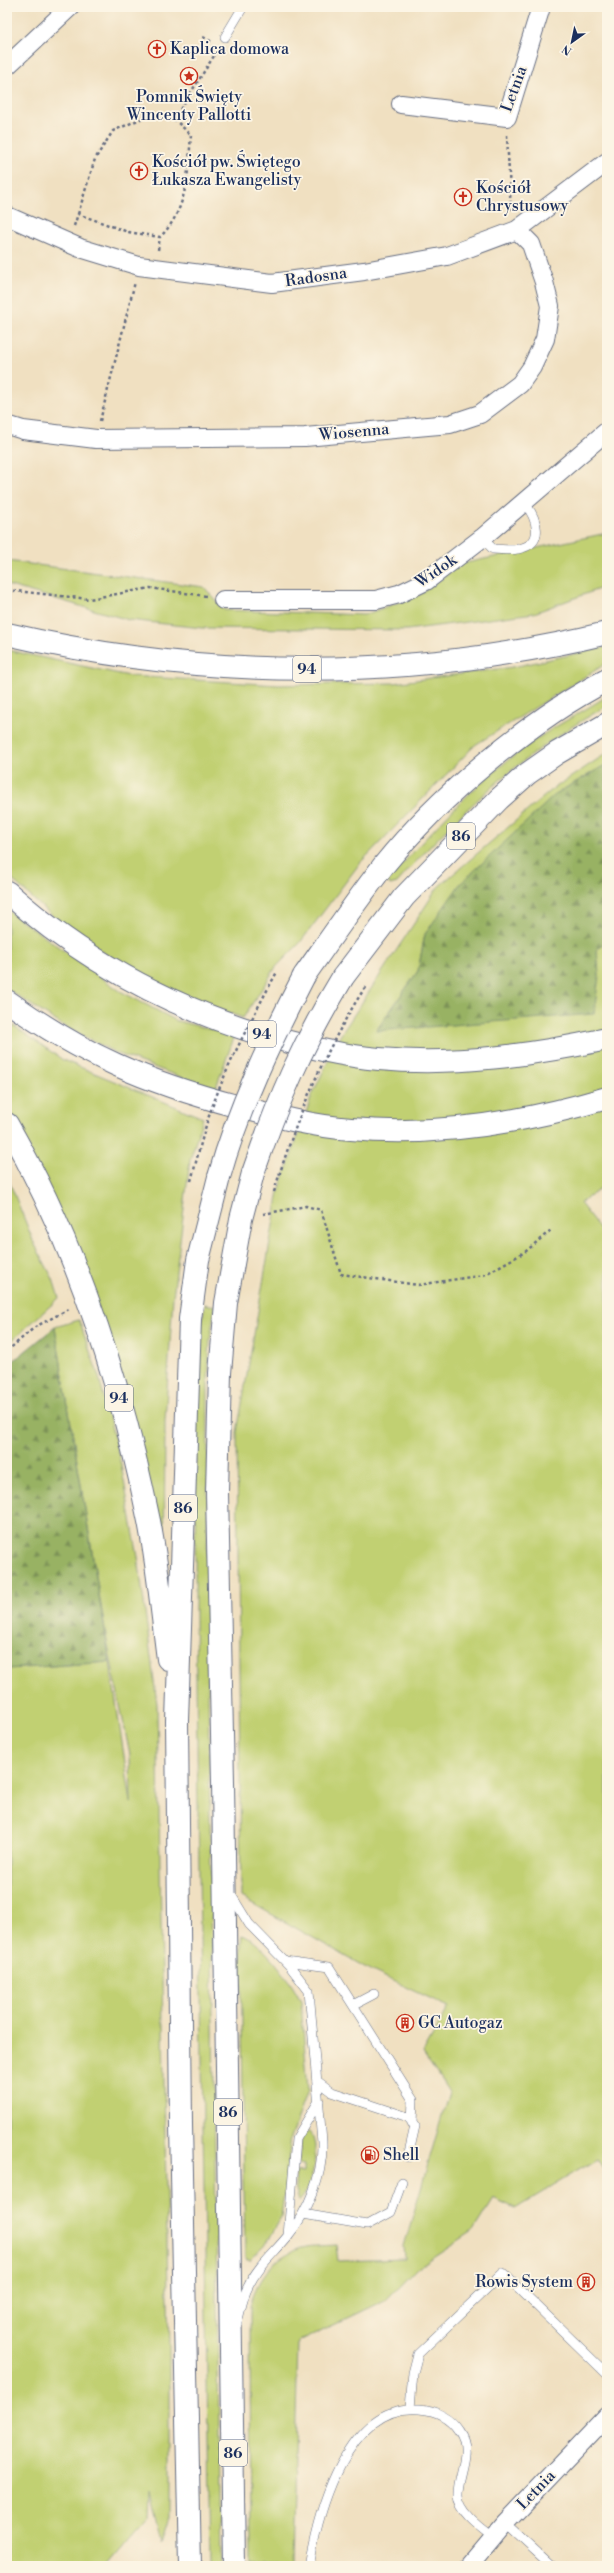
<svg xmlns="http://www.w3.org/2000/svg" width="614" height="2573" font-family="'Libre Bodoni',serif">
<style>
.green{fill:#c1d072;stroke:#6e8068}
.forest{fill:url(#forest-firs);stroke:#5a7061}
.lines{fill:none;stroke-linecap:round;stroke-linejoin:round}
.service-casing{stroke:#666d81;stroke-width:10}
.minor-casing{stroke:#666d81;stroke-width:20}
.primary-casing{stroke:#666d81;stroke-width:24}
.path{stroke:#666d81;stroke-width:2.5;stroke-dasharray:3 3;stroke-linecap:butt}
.service{stroke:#fff;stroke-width:9}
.minor{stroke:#fff;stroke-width:18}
.primary{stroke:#fff;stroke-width:22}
.primary-bridge-casing{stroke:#666d81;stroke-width:24;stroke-linecap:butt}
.path-bridge{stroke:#666d81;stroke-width:2.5;stroke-dasharray:3 3;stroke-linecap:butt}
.primary-bridge{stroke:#fff;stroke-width:22}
.labels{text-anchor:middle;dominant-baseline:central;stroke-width:3.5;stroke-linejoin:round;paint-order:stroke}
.shield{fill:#fcf5e5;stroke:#5e6a86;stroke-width:1}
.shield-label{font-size:15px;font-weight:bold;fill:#1b2f5e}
.poi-label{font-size:16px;fill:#1b2f5e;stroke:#fcf5e5;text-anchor:start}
.street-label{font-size:16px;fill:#1b2f5e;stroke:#fcf5e5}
</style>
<defs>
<pattern id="forest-firs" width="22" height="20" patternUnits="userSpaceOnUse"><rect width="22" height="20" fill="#98b264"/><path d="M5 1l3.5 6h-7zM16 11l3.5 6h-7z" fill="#7b9156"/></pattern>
</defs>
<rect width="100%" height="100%" fill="#fcf5e5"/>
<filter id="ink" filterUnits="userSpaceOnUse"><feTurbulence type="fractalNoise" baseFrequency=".025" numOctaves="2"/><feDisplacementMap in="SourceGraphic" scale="8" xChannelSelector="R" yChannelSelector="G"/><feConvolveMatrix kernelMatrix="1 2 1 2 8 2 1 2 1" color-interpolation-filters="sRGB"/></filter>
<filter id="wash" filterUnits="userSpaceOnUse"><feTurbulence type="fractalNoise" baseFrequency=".012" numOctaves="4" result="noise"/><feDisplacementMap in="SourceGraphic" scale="16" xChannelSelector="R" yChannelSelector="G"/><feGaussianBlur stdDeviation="0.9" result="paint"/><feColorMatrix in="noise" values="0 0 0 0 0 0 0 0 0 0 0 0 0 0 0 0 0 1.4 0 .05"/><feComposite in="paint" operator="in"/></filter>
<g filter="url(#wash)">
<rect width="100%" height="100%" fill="#f0e0c1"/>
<!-- green -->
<path class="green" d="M607 533V586L534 613 407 630 202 628 129 620 7 585V561L204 587 224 610 364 615 421 594 461 564Z
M607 647V663L475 745 360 863 299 944 276 967 243 1018C178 995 112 964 57 920 40 906 24 890 7 875V650L129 676 278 685 394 683 513 667Z
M607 696V706C525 751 458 813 397 883L390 885 388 881 391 877C433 829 475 783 527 746 552 727 581 713 607 696Z
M607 753V764L557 793 425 934 418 971 376 1031 599 976 597 950 607 940V1184L580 1203 607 1238V2174L597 2159 515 2209 493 2199 473 2231 417 2268 386 2300 298 2342 292 2566H251L250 2306C255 2283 272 2258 296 2250 307 2245 324 2246 336 2245L338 2261 405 2259 404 2246 449 2092 423 2053 449 2007 370 1970 241 1897 237 1432 279 1191 312 1095 340 1036 438 887 553 789Z
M7 910 120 991 177 1021 235 1035 215 1090 116 1053 62 1025 7 989Z
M7 1021 63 1060 203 1118 190 1160 173 1297 165 1421 164 1581 128 1403 30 1152 7 1107Z
M7 1176 34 1243 53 1279 59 1298 7 1345Z
M205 1304 215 1306 210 1339 208 1384 207 1617 221 2566H210L195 1616 196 1354Z
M79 1320 99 1377 121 1465 138 1557 157 1704 169 2351V2521L162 2544 150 2489 149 2517 107 2566H7V1669L110 1662 131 1803 130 1755 106 1636 55 1327Z
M242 1935C262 1941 293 1983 301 2002L308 2090 291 2138 281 2218 265 2246 250 2260 245 2258 241 1943Z
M309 2131C322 2141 312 2193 299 2201L295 2186 296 2172 304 2173V2165L298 2164 302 2137Z"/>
<!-- forest -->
<path class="forest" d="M607 764V940L597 950 599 976 594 1014 376 1031 418 971 425 934 460 884 557 793Z
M55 1327 110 1662 7 1669V1366Z"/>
</g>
<g filter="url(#ink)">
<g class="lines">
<defs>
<path id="service" d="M225 37 243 7
M482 538 493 549C501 549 511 551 518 549 547 544 536 517 524 502
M230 1893 249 1924 289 1965 309 1991 322 2142C323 2176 309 2210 287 2237 274 2253 257 2267 248 2287 243 2296 241 2309 238 2319
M285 1961 329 1967 413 2100 412 2123
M353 2005 374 1994
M317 2081 332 2092 408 2117 415 2126 408 2157
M303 2214 367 2225 391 2212 402 2182
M288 2236 296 2139 319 2101
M410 2408 413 2373 418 2354 503 2273 607 2374
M505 2523 552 2566
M309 2566C318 2512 347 2403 419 2409 435 2410 450 2417 459 2431 474 2452 457 2474 458 2496 459 2513 480 2528 492 2537"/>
<path id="minor" d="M7 66 70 7
M401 104 507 117 541 7
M7 216 80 248 139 266 272 283 364 271 447 256 517 230 607 162
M7 425 23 430 96 439 305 437 450 424 480 414 520 384 532 367 545 339 550 306 544 282 531 244 517 230
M223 600H376L399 594 426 581 482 538 607 431
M469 2566 505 2523 607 2416"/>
<path id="primary" d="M7 634C205 680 409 681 607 633
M7 892C85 962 173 1009 274 1038 308 1047 343 1056 379 1059 455 1066 532 1055 607 1039
M304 976C330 939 356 901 384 865 439 797 529 720 607 680
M343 977 404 897 499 799 527 774 557 753 607 724
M7 1001C83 1055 146 1082 236 1106 274 1116 311 1126 351 1129 436 1137 525 1122 607 1098
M7 1124C77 1246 121 1383 149 1521 158 1567 162 1613 168 1659
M190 2566 181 2125 177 1721 190 1319 198 1260 219 1177
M234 2566 223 1782 217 1492 220 1373 226 1303 241 1219 253 1173"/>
</defs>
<!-- service casing -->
<use href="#service" class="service-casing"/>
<!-- minor casing -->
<use href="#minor" class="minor-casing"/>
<!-- primary casing -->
<use href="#primary" class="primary-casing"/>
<!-- path -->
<path class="path" d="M203 37 212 42
M507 135 511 212
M78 214 95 159 113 131 154 113 174 119 219 48
M74 226 78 214 128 232 160 237C188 210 188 171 191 135L174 119
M158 250 160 237
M100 421 135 282
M7 590 89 599 150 588 206 596
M263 1214 306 1206 321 1210 341 1274 418 1285 484 1275 525 1252 551 1230
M7 1351 35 1327 69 1309"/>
<!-- service -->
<use href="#service" class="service"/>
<!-- minor -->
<use href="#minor" class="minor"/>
<!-- primary -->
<use href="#primary" class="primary"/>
<defs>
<path id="primary-bridge" d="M253 1173C278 1100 303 1043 343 977
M219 1177C239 1106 270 1042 304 976"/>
</defs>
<!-- primary-bridge casing -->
<use href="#primary-bridge" class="primary-bridge-casing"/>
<!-- path-bridge -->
<path class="path-bridge" d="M191 1181C197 1159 202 1137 209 1116 226 1066 252 1018 277 972
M274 1192C296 1119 324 1050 366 986"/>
<!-- primary-bridge -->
<use href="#primary-bridge" class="primary-bridge"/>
</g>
</g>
<!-- icons -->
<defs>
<symbol id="church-ring" viewBox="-11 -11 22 22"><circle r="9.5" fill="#fcf5e5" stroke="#c8321e" stroke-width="1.5"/><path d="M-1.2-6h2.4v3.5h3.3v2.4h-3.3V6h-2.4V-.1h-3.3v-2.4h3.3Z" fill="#c8321e"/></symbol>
<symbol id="sight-ring" viewBox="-11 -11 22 22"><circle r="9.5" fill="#fcf5e5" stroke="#c8321e" stroke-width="1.5"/><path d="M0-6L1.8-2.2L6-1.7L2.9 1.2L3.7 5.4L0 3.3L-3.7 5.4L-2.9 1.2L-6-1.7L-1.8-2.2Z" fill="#c8321e"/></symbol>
<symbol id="building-ring" viewBox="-11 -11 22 22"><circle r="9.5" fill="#fcf5e5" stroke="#c8321e" stroke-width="1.5"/><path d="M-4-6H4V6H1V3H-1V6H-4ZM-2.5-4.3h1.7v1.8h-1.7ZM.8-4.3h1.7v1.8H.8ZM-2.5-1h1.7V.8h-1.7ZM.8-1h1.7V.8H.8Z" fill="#c8321e"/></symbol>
<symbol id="fuel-ring" viewBox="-11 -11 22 22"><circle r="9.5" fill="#fcf5e5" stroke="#c8321e" stroke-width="1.5"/><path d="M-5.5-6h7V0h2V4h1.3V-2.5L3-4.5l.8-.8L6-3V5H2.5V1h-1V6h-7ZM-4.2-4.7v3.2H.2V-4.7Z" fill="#c8321e"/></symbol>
</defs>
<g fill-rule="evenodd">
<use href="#church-ring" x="147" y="39" width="20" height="20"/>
<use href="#sight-ring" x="179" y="66" width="20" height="20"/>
<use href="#church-ring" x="129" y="161" width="20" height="20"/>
<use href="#church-ring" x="453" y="187" width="20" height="20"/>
<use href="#building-ring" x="395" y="2013" width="20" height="20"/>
<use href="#fuel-ring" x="360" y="2145" width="20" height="20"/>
<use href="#building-ring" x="576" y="2272" width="20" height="20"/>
</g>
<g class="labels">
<!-- shield labels -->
<g class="shield">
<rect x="293" y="656" width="28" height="26" rx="3"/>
<rect x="447" y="823" width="28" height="26" rx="3"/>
<rect x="248" y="1021" width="28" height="26" rx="3"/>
<rect x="105" y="1385" width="28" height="26" rx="3"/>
<rect x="169" y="1495" width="28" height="26" rx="3"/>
<rect x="214" y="2099" width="28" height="26" rx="3"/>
<rect x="219" y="2440" width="28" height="26" rx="3"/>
</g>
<g class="shield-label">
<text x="307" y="669">94</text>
<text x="461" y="836">86</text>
<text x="262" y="1034">94</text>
<text x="119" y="1398">94</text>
<text x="183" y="1508">86</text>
<text x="228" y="2112">86</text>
<text x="233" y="2453">86</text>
</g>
<!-- poi labels -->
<g class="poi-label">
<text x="170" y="49">Kaplica domowa</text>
<text x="189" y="97" text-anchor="middle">Pomnik Święty<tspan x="189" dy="18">Wincenty Pallotti</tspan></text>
<text x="152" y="162">Kościół pw. Świętego<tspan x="152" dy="18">Łukasza Ewangelisty</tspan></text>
<text x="476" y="188">Kościół<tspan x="476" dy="18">Chrystusowy</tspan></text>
<text x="418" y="2023">GC Autogaz</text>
<text x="383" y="2155">Shell</text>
<text x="573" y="2282" text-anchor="end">Rowis System</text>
</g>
<!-- street labels -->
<g class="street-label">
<text transform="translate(514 89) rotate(-70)">Letnia</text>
<text transform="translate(316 277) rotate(-8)">Radosna</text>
<text transform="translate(354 432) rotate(-5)">Wiosenna</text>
<text transform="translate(436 571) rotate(-34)">Widok</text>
<text transform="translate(536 2490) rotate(-46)">Letnia</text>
</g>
</g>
<!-- margin -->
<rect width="614" height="2573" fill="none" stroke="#fcf5e5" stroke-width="24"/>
<!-- north arrow -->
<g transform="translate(572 42) rotate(213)" stroke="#fcf5e5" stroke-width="3" paint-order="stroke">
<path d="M0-3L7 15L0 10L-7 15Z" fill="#1b2f5e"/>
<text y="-6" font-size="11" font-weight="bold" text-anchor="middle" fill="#1b2f5e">N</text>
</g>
</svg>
